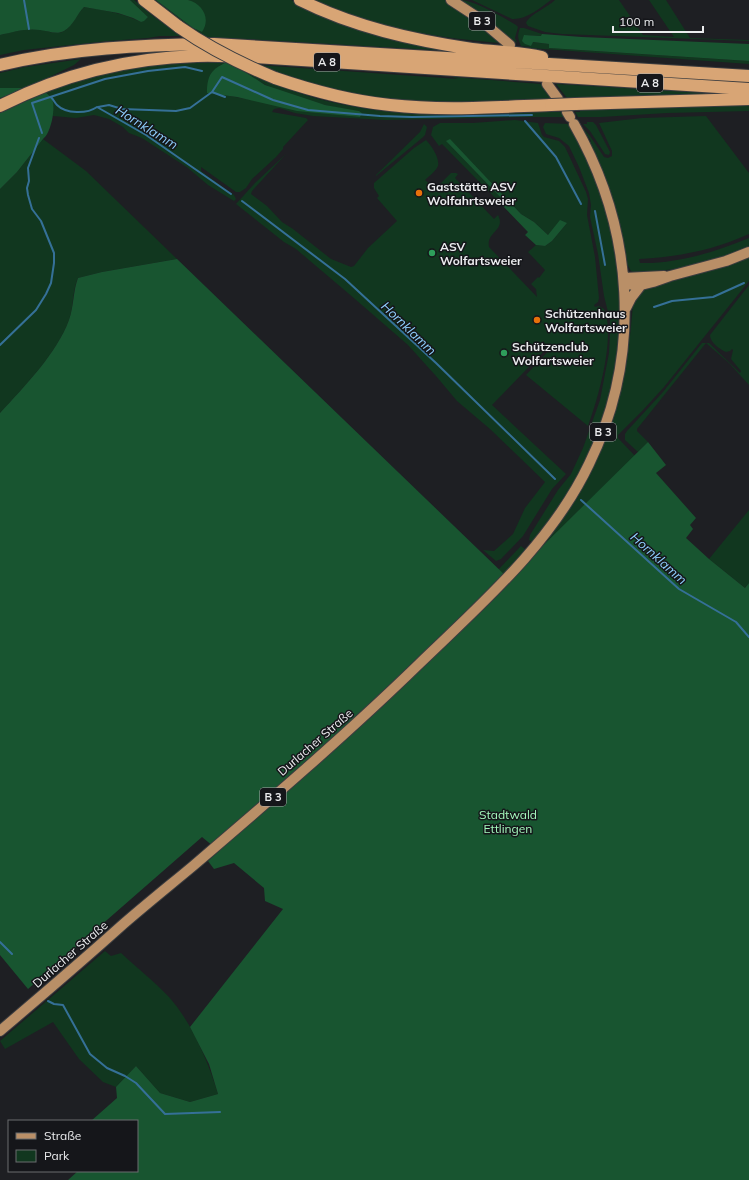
<svg xmlns="http://www.w3.org/2000/svg" width="749" height="1180" font-family="Mulish,sans-serif">
<style>
.green{fill:#11371f}
.forest{fill:#185530}
.lines{fill:none;stroke-linecap:round;stroke-linejoin:round}
.stream{stroke:#357097;stroke-width:2}
.major-casing{stroke:#3b3c3f;stroke-width:12}
.highway-casing{stroke:#3b3c3f;stroke-width:14}
.major{stroke:#b98f67;stroke-width:10}
.highway{stroke:#d8a575;stroke-width:12}
.highway-bridge-casing{stroke:#3b3c3f;stroke-width:14;stroke-linecap:butt}
.highway-bridge{stroke:#d8a575;stroke-width:12}
.food-dot{fill:#e8710a;stroke:#15161a;stroke-width:1.5}
.leisure-dot{fill:#2e9e5b;stroke:#15161a;stroke-width:1.5}
.labels{text-anchor:middle;dominant-baseline:central;stroke-width:3;stroke-linejoin:round;paint-order:stroke}
.shield{fill:#15161a;stroke:#abacae;stroke-width:1}
.shield-label{font-size:11px;font-weight:bold;fill:#ebecee}
.poi-label{font-size:12px;font-weight:bold;fill:#ebecee;stroke:#15161a;text-anchor:start}
.street-label{font-size:12px;fill:#ebecee;stroke:#15161a}
.park-label{font-size:12px;fill:#a3f8bc;stroke:#15161a}
.water-label{font-size:13px;font-style:italic;fill:#8ecffe;stroke:#15161a}
</style>
<rect width="100%" height="100%" fill="#1e1f23"/>
<!-- green -->
<path class="green" d="M130 0H134L154 17 183 36H160L148 38 108 41 24 50 0 55V35C14 31 29 28 43 30 50 32 58 35 64 31 73 25 77 14 84 7 103 10 123 13 141 22L148 17Z
M152 0H156L193 28 202 32 200 7 188 0H291L301 5 450 51 247 39 205 38Z
M316 0H445L481 24 502 43C444 39 367 27 316 0Z
M459 0C475 0 502 17 516 25L518 27 515 38 517 43Z
M472 0H551C540 8 526 20 512 19Z
M555 0H619L643 35 674 37 649 0H666L690 38 749 40V41L562 34 545 32 528 26 526 23C529 15 548 7 555 0Z
M520 28H524L542 34V36L524 35 531 46 532 42 549 44V48L749 61V64L530 48V47L521 46C518 39 517 36 520 28Z
M81 59 74 65 25 89 0 88V73L25 67Z
M227 62 219 66 208 92 324 113 360 117 362 113 359 111C319 105 275 95 242 70 274 84 305 97 340 104 411 119 483 114 555 111L556 112H561L565 117H523L386 120 313 116 295 113 279 108 274 109 272 112 306 118 308 120 283 147V149L276 157 252 179 246 188 240 192H236L201 167V171L234 195 236 199 234 201 208 185 188 168 142 138 129 133 123 127 109 119 94 115 76 118 53 116C53 106 54 99 46 92 70 84 94 76 120 71 155 63 191 63 227 62Z
M258 65 458 79 452 77 541 84 552 99 460 103 385 100 305 83Z
M556 84 708 93V95L567 98Z
M749 105V111L667 113 601 117H578L575 112H580V110Z
M706 116 749 173V234C714 250 678 257 639 259L640 263C676 264 716 252 749 238V249L686 268 636 273 631 271 627 264 620 226 613 201 589 143 591 141 581 126 590 136 604 157 608 158 612 156V151L599 123 642 118Z
M515 120 538 123 542 135 544 137 559 141 565 147 586 192 588 199 587 215 595 257 599 298 598 302 594 305 595 307 599 306 604 309C616 336 598 399 588 426L526 375 553 346 551 344 492 405 566 474 552 489 523 536 501 559 496 561 483 550 494 551 513 534 525 508 545 482 490 429 457 401 436 376 408 345 355 299 296 249 284 242 236 204 255 183 286 154 252 191 251 194 267 206 282 222 293 229 331 259 351 267 354 266 368 248 397 221 377 198 379 196 374 188V183L414 148 426 140C431 145 440 158 438 166 436 171 429 176 425 180L435 189 451 173H456L458 174 455 178 494 219 498 215C506 231 486 231 489 247L537 297 536 289 531 284 538 277 539 278 545 270 528 252 536 245 545 246 552 241 567 223 548 235 534 222 521 214 461 151 447 142 503 200 501 204 442 144 439 146 431 135 433 127 440 123H473Z
M587 122H593L596 125 610 152 609 155 605 154 590 131 583 124H587Z
M545 123 570 124 598 182 611 227 618 269 620 324 616 372 597 437 567 498 532 542 529 540 530 535 558 490 571 474 583 448 600 400 609 353 610 333V320L604 296 598 254 590 217 591 205 589 193 579 167 569 146 559 138 546 134 543 127Z
M424 124 427 127 425 135 422 138 376 176V175L420 132Z
M43 139 86 171 177 259 102 272 78 278C72 291 74 306 69 320 57 353 24 387 0 413V189L17 172Z
M749 256V281L664 387 643 410 618 435V438L635 456 526 562 581 488 630 336 633 305 635 299 644 289 700 273 728 264Z
M749 285V385L729 363 706 343 637 429V431L648 442 638 452 625 440V434L627 431 663 392 702 343H709L740 373 741 371 731 359 733 350 732 349 730 351 726 352C719 349 710 342 710 335Z
M749 510V583L745 588 709 559Z
M521 546 526 550V552L482 598 494 574Z
M105 951 111 956 121 953C137 968 154 981 169 997 192 1023 208 1061 218 1094L190 1102 160 1093 136 1066 116 1087 103 1082 79 1059 53 1022 5 1049 0 1041Z"/>
<!-- forest -->
<path class="forest" d="M0 0H130L148 17 144 21 141 22 133 18 118 13 84 7C77 14 74 25 64 31 57 35 48 31 40 30 27 28 13 32 0 35Z
M156 0C165 0 180 0 188 0 203 4 211 19 202 32L193 28Z
M542 34 582 37 749 44V61L549 48V44L533 42 531 46 525 44 522 41 524 35 541 36Z
M227 62 242 70 265 85 325 105 359 111 362 113 360 117 297 111 237 97 207 93C207 76 211 69 227 62Z
M0 88H22L25 89 0 98Z
M46 92C46 93 50 96 51 97 57 105 51 134 43 139L17 172 0 189V113Z
M450 139 521 214 534 222 548 235 560 220 567 223 552 241 545 246 536 245 525 235 528 232 501 204 503 200 446 141Z
M177 259 509 579 648 442 666 465 656 473 696 518 690 525 693 529 686 538 709 559 745 588 749 583V1180H68L78 1171H137V1121H91L117 1098 116 1087 136 1066 160 1093 190 1102 218 1094 209 1064 190 1027 283 909 265 901 264 888 234 863 214 869 208 861 219 851 202 837 28 989 0 955V413C24 387 57 353 69 320 74 306 73 291 78 278L102 272Z"/>
<g class="lines">
<!-- stream -->
<path class="stream" d="M24 0 29 29
M212 92 222 77 273 100 308 110 380 116 412 117 532 115
M51 97C53 99 55 103 57 105 66 114 87 114 97 107L146 135 231 194
M98 107 109 105 122 109 176 111 190 108 212 92 225 97
M525 121 556 157 581 204
M42 133 32 103 105 79 148 71 185 67 202 71
M242 201 345 279 436 363 555 479
M595 211 605 265
M654 307 672 301 713 297 744 283
M0 345 36 310 46 294 51 283 54 263V253L41 221 32 209 28 195 27 188 29 181 28 168 39 138
M581 500 679 589 736 622 749 637
M0 942 12 954
M48 1001 54 1004 63 1005 90 1054 107 1068 125 1076 136 1083 165 1114 220 1112"/>
<defs>
<path id="major" d="M451 0 477 17 510 45
M547 84 558 99
M567 112 570 117
M624 278 664 276
M624 284 641 285 653 282 670 276 726 261 749 252
M626 308 631 298 641 285
M0 1031C40 997 81 962 120 927 144 906 169 886 193 866 269 801 346 735 418 665 481 604 551 544 589 464 643 354 634 229 574 124"/>
<path id="highway" d="M144 0 179 27
M300 0C354 27 413 40 472 49 495 52 519 52 542 57
M0 65C70 48 142 45 214 44L749 76
M275 78C313 91 350 101 390 105 443 111 497 107 551 105
M575 104 749 99
M0 106C61 75 128 58 197 56 216 55 236 57 255 57L749 89"/>
</defs>
<!-- major casing -->
<use href="#major" class="major-casing"/>
<!-- highway casing -->
<use href="#highway" class="highway-casing"/>
<!-- major -->
<use href="#major" class="major"/>
<!-- highway -->
<use href="#highway" class="highway"/>
<defs>
<path id="highway-bridge" d="M179 27C209 48 241 64 275 78
M551 105 575 104"/>
</defs>
<!-- highway-bridge casing -->
<use href="#highway-bridge" class="highway-bridge-casing"/>
<!-- highway-bridge -->
<use href="#highway-bridge" class="highway-bridge"/>
</g>
<!-- markers -->
<g class="food-dot">
<circle cx="419" cy="193" r="4"/>
<circle cx="537" cy="320" r="4"/>
</g>
<g class="leisure-dot">
<circle cx="432" cy="253" r="4"/>
<circle cx="504" cy="353" r="4"/>
</g>
<g class="labels">
<!-- shield labels -->
<g class="shield">
<rect x="469" y="12" width="26" height="18" rx="3"/>
<rect x="314" y="53" width="26" height="18" rx="3"/>
<rect x="637" y="74" width="26" height="18" rx="3"/>
<rect x="590" y="423" width="26" height="18" rx="3"/>
<rect x="260" y="788" width="26" height="18" rx="3"/>
</g>
<g class="shield-label">
<text x="482" y="21">B 3</text>
<text x="327" y="62">A 8</text>
<text x="650" y="83">A 8</text>
<text x="603" y="432">B 3</text>
<text x="273" y="797">B 3</text>
</g>
<!-- poi labels -->
<g class="poi-label">
<text x="427" y="186">Gaststätte ASV<tspan x="427" dy="14">Wolfahrtsweier</tspan></text>
<text x="440" y="246">ASV<tspan x="440" dy="14">Wolfartsweier</tspan></text>
<text x="545" y="313">Schützenhaus<tspan x="545" dy="14">Wolfartsweier</tspan></text>
<text x="512" y="346">Schützenclub<tspan x="512" dy="14">Wolfartsweier</tspan></text>
</g>
<!-- street labels -->
<g class="street-label">
<text transform="translate(315 742) rotate(-41)">Durlacher Straße</text>
<text transform="translate(70 954) rotate(-41)">Durlacher Straße</text>
</g>
<!-- park labels -->
<g class="park-label">
<text x="508" y="814">Stadtwald<tspan x="508" dy="14">Ettlingen</tspan></text>
</g>
<!-- water labels -->
<g class="water-label">
<text transform="translate(147 127) rotate(32)">Hornklamm</text>
<text transform="translate(409 328) rotate(44)">Hornklamm</text>
<text transform="translate(659 558) rotate(42)">Hornklamm</text>
</g>
</g>
<!-- legend -->
<rect x="8" y="1120" width="130" height="52" fill="#15161a" stroke="#6b6c6f"/>
<rect x="16" y="1133" width="20" height="6" fill="#b98f67" stroke="#6b6c6f"/>
<text x="44" y="1140" font-size="12" fill="#ebecee">Straße</text>
<rect x="16" y="1150" width="20" height="12" fill="#11371f" stroke="#6b6c6f"/>
<text x="44" y="1160" font-size="12" fill="#ebecee">Park</text>
<!-- scale -->
<path d="M613 26v6h90v-6" fill="none" stroke="#ebecee" stroke-width="2"/>
<text x="619" y="26" font-size="12" fill="#ebecee" stroke="#15161a" stroke-width="3" paint-order="stroke">100 m</text>
</svg>
